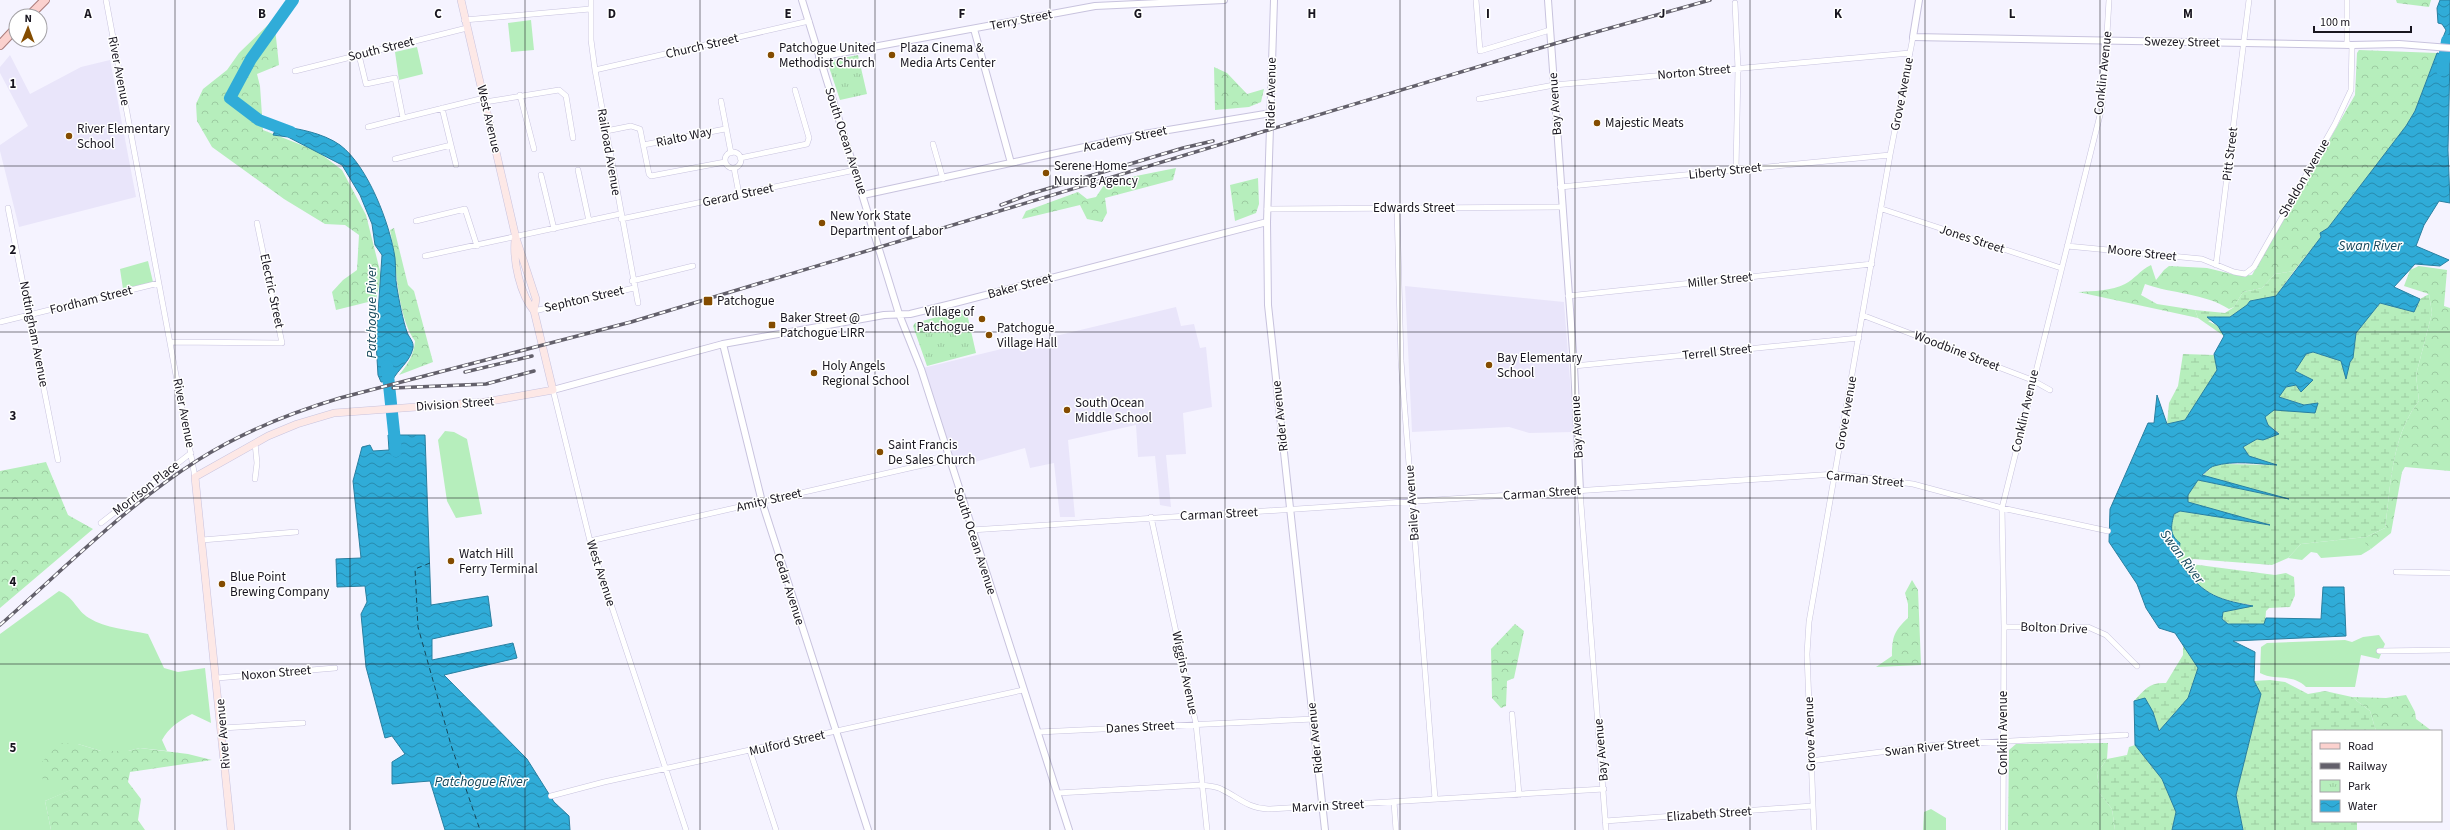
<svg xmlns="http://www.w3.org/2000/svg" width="2450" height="830" font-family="'Source Sans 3',sans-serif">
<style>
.built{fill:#e9e5fa}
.grass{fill:#b6eebc}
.forest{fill:url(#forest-crowns)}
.wetland{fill:url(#wetland-marsh)}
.park{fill:url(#park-tufts)}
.water{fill:url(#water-waves);stroke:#297fa0}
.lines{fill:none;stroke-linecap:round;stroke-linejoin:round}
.river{stroke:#30acd8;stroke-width:12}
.ferry{stroke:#16475a;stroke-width:1;stroke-dasharray:5 4;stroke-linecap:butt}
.minor-casing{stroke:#c8c3de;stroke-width:6}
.tertiary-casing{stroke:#c8c3de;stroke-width:8}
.secondary-casing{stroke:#c8c3de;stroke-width:8}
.primary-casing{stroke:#aa7c7b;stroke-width:10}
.minor{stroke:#fff;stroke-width:5}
.tertiary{stroke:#fff;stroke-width:6}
.secondary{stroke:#fde8e6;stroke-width:7}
.primary{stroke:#fbd1ce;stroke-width:8}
.rail-casing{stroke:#63606b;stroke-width:3.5}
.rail{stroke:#fff;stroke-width:2;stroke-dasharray:6;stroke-linecap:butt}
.grid{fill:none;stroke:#18151f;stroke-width:1;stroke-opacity:0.55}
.poi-dot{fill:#844c00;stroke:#fff;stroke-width:1.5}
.labels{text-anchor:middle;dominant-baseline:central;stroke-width:3;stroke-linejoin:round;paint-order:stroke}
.street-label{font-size:13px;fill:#18151f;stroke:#fff}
.poi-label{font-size:13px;fill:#18151f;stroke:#fff;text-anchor:start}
.water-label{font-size:14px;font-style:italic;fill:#16475a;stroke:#fff}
.grid-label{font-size:13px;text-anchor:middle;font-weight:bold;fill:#18151f;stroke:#fff;stroke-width:3;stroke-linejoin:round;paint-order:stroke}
</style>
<defs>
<pattern id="forest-crowns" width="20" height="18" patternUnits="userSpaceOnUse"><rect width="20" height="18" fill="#b6eebc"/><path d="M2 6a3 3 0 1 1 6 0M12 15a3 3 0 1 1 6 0" fill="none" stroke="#9ccba1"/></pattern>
<pattern id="wetland-marsh" width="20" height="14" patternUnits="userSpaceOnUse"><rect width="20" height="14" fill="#b6eebc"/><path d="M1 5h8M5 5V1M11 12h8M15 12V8" fill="none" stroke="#9ccba1"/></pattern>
<pattern id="park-tufts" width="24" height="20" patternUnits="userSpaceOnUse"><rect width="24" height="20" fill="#b6eebc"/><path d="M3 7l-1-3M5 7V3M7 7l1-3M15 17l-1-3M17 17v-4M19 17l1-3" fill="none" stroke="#9ccba1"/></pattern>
<pattern id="water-waves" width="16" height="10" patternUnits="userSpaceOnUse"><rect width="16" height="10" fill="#30acd8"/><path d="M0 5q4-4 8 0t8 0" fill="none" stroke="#288baf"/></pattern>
</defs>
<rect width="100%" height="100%" fill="#f5f3ff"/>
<!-- built -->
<path class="built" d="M10 55 30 94 81 67 110 60 136 197 19 227 0 151V145L28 126 0 73V67Z
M1405 286 1564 302 1574 432 1529 433 1509 427 1412 432Z
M1176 307 1181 326 1194 324 1200 348 1206 347 1212 407 1183 413 1186 454 1166 455 1171 507 1160 505 1155 456 1138 457 1136 425 1068 440 1075 517H1060L1054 463 1030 468 1025 448 957 467 923 368Z"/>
<!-- grass -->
<path class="grass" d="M531 20 534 50 511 52 508 23Z
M417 47 423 74 399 80 395 52Z
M148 261 153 282 123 289 120 269Z
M445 431 454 432 467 439 482 514 456 518 447 501 438 440Z
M2366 537V543L2371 549 2361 555 2321 558 2317 553 2311 552 2302 560 2288 558 2301 544Z
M59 591C75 598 76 610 89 618 105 628 129 630 148 634L164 668 178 672 205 668 211 723 192 714C179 721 169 727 162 740L167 751 140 748 128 751H101L78 744 71 790 45 801 51 830H0V634Z
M2379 635 2385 644 2379 659 2361 655 2355 687H2306C2292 673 2275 681 2260 673L2261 647 2267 643 2345 640 2352 642 2363 637Z
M1931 809 1946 818V830H1923L1924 812Z"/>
<!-- forest -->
<path class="forest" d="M2396 0H2431L2429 7 2397 3Z
M274 19 279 65 257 74 260 86 263 130 317 151 342 170 366 215 381 275 376 300 336 310 332 292 343 280 357 270 359 235 345 225 325 224 284 199 212 147 197 121 196 104 203 89 227 70 239 53Z
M2359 50 2437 53 2415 111 2406 126 2328 228 2320 233 2321 237 2294 271 2275 274 2262 288 2243 292 2234 307 2229 309C2204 293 2173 294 2145 284L2141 295 2157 304 2195 310 2198 318 2078 292C2093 291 2112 291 2125 284 2135 279 2139 271 2151 265L2156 280 2164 270 2169 266 2207 268 2240 276 2252 275 2355 95 2357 53Z
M1214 67 1227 73 1247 94 1264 89 1261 102 1249 107 1215 110Z
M1176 168 1173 180 1105 198 1107 213 1102 222 1087 219 1080 205 1022 219 1026 211 1078 192 1087 199 1096 197 1106 182Z
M1258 178 1259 204 1256 213 1235 221 1230 185Z
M394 228 408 285 414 291 433 362 399 375C408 364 414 355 415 341 396 315 397 262 390 230Z
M2419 266 2447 270 2444 306 2450 308V471L2405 467 2402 472 2391 533 2371 549 2365 543 2366 537 2385 528C2391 486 2391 436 2419 401L2416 375 2432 313 2429 294 2404 286 2410 270Z
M46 462 68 515 93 529 0 608V471Z
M1912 580 1918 590 1921 665 1876 667 1892 656C1892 637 1894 631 1908 618V604L1905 593Z
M1515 624 1524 631 1514 678 1507 681 1506 706 1501 708 1492 698 1491 649Z
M2406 695 2415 712 2416 719 2432 731H2376L2370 711 2352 697 2386 698Z
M60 743 78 744 101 751H128L140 748 188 754 212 760 130 772 128 782 141 799 138 820 145 830H51L45 801 70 790 43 780 39 765Z
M2108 743 2107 759 2097 773 2100 794 2112 809 2115 830H2008L2009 750 2016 744Z"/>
<!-- wetland -->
<path class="wetland" d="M2294 271 2276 296 2250 301 2247 305 2230 317 2208 321 2218 326 2224 336 2198 318 2195 310 2225 313 2234 307 2243 292 2262 288 2275 274Z
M2429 294 2432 313 2416 375 2419 401C2391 436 2391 486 2385 528L2366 537 2301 544 2288 558 2272 565 2193 559 2191 564 2275 575 2286 573 2294 577 2295 595 2290 607 2269 608 2266 611 2265 624H2228L2222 619 2223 612 2251 605C2213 599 2201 592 2178 561L2180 549 2170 529 2174 514 2180 511 2265 524 2187 502 2188 495 2198 480 2279 497 2202 476 2213 466 2223 464 2275 465 2249 456 2243 447 2257 439 2279 433 2268 425 2265 417 2274 409 2315 413 2318 403 2304 405 2279 397 2286 387 2296 385 2301 392 2313 380 2295 371 2306 353 2313 352 2341 361 2346 378 2350 362 2353 358 2356 333 2380 303 2414 312 2420 299Z
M2183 354 2214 355 2218 370 2185 420 2167 424 2169 403 2178 386Z
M2183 645 2198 668 2188 698 2159 731 2153 712 2134 701C2145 689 2150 682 2166 683L2183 655Z
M2270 680 2285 682 2308 694 2325 691 2352 697 2370 711 2376 731H2313V821H2357V830H2243L2236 795 2261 694 2254 681Z
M2135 745 2162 779 2176 812 2172 830H2115L2112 809 2100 794 2097 773 2107 759 2127 755 2129 747Z"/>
<!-- park -->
<path class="park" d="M858 55 867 94 840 100 827 61Z
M966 309 976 353 927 366 913 326 915 323Z"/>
<!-- water -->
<path class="water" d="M2440 0H2450V42L2442 40 2446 30 2442 24 2438 23 2437 8Z
M2437 53 2450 56 2448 150 2450 203 2439 201 2424 225 2416 246 2449 260 2440 266 2415 264 2394 287 2420 299 2414 312 2380 303 2356 333 2353 358 2350 362 2346 379 2341 361 2313 352 2306 354 2295 371 2313 380 2301 392 2296 385 2286 387 2279 397 2304 405 2318 403 2315 413 2274 410 2265 417 2268 425 2279 434 2263 440 2257 439 2243 447 2249 456 2277 465C2258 464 2233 460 2214 466 2210 467 2206 472 2202 475L2289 499 2198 480 2188 495V502L2270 525 2180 511 2174 514C2171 526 2169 535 2180 543L2178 561C2202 593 2213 599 2253 606L2223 612 2222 619 2228 624H2264L2266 618 2321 619 2323 587H2344L2346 636 2233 641 2255 652 2254 681 2261 694 2236 795 2243 830H2172L2176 812 2162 779 2135 745 2134 701 2145 698 2153 712 2159 731 2188 698 2198 668 2175 633 2159 628 2146 608 2137 584 2109 542 2110 509 2148 423H2154L2157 395 2167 424 2185 420 2217 370 2214 354 2224 336 2218 326 2207 317H2230L2247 305 2250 301 2276 296 2321 237 2320 233 2328 228 2406 126 2415 111Z
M277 126C297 128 323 133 340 145 368 166 390 224 395 258 396 268 395 278 397 288 399 300 403 321 407 332 409 338 414 341 413 348 410 362 398 369 392 381L381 382 378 375 376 342 382 255 375 245 372 224 360 195 342 165 288 137 273 135Z
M388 435H425L431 605 488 596 492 626 432 639V660L513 643 517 658 444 675 527 759 554 802 569 816 570 830H445L430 781 392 784V762L405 754 392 736 385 738 366 667 361 614 367 602 365 586 337 587 336 559 361 558 353 481 362 447 370 445 373 451 389 450Z"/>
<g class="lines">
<!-- river -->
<path class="river" d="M2442 70 2447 41H2450
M291 132 259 120 230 98 251 59 293 0
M387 366 396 451"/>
<!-- ferry -->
<path class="ferry" d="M430 563 415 569 418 627 451 745 480 830"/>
<defs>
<path id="minor" d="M106 0 195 477
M591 0V40L595 70 638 303
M1476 0 1480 51 1550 30
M1735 3 1738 69 1736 169
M464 20 590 9
M2347 45V0
M359 55 366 84 395 78 403 118 484 98
M595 70 809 21
M295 71 467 28
M520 95 534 149
M1479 99 1554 85 1910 53
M721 101 731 153
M485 102 559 90 566 96 573 138
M368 127 403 118
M606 131 631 126 640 129 649 174 651 176 725 162
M933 144 943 179
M451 145 456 165
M643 145 725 129
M725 160a8 8 0 1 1 16 0a8 8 0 1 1-16 0Z
M740 158 807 144 809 138 795 90
M395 159 451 145 442 108
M734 168 739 194
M578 170 589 221
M541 175 554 229
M1560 187 1890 155
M8 208 58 460
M1397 208 1401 361 1435 799
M1267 209 1561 207
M1882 209 2061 268
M621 219 855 170
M416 221 465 209 477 246
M2067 246 2202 259 2234 272 2245 274 2254 267 2335 124 2351 90 2352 45
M425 256 620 214
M2216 265 2249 0
M632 281 693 266
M1568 296 1872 264
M534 311 634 288
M1862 315 2032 380 2050 390
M0 322 159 283
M170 342 282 343 257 223
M1574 366 1859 338
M553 390 590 541 686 830
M255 479 257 463 255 443
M1580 491 1606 830
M1151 517 1196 724 1207 830
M101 523 191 453
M971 530 1836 474 1913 484 2002 508 2108 531
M202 540 296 532
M590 541 949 459
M2396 572 2450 573
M2004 627H2088L2106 635 2137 666
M2379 651 2450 650
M217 678 335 668
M1512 714 1519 795
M222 728 303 723
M1038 732 1314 719
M750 751 776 830
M1810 761 1936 745 2126 735
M1057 793 1202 785C1208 786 1216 786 1221 789 1238 797 1247 808 1268 809L1604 789
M551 796 604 782 1023 690
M1394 802 1396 830
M1605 821 1812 806
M1814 830 1807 654 1809 622 1890 155 1913 37
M2003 830 2004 627 2002 508 2102 107 2104 47 2107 34 2109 0"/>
<path id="tertiary" d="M802 0 899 314 921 369 1069 830
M1274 0 1267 222 1268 305 1325 830
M1548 0 1574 366 1580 491
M1919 0 1913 37 2352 45 2399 44 2450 48
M974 29 1011 163
M819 57 1095 6 1224 0
M863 195 1144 134 1271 113
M723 344 762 502 868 830
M553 390 723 344 884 315 910 314 951 304 1267 222"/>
<path id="secondary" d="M515 240C513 261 520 294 534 311
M231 830 195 477 268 436 297 424 334 413 485 402 553 390 534 311 536 299 516 238 461 0"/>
<path id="primary" d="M29 16 45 0
M0 45 16 28"/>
</defs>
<!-- minor casing -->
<use href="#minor" class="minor-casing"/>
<!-- tertiary casing -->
<use href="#tertiary" class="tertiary-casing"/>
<!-- secondary casing -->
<use href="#secondary" class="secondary-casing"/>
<!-- primary casing -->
<use href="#primary" class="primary-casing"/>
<!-- minor -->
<use href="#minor" class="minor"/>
<!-- tertiary -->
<use href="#tertiary" class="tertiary"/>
<!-- secondary -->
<use href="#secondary" class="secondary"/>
<!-- primary -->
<use href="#primary" class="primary"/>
<defs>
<path id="rail" d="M1001 205 1030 194 1183 148 1213 141
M465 372 532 356
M393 388 486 384 534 371
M0 625C63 570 128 504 198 460 242 432 290 413 340 398L631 322 1557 43 1710 0"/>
</defs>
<!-- rail casing -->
<use href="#rail" class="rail-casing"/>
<!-- rail -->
<use href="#rail" class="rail"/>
</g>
<!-- grid -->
<path class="grid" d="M175 0V830M350 0V830M525 0V830M700 0V830M875 0V830M1050 0V830M1225 0V830M1400 0V830M1575 0V830M1750 0V830M1925 0V830M2100 0V830M2275 0V830M0 166H2450M0 332H2450M0 498H2450M0 664H2450"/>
<!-- markers -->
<g class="poi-dot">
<circle cx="771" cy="55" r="4"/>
<circle cx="892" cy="55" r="4"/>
<circle cx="1597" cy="123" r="4"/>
<circle cx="69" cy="136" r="4"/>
<circle cx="1046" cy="173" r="4"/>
<circle cx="822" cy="223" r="4"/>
<rect x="703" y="296" width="10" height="10" rx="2"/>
<circle cx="982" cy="319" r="4"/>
<rect x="768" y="321" width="8" height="8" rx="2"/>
<circle cx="989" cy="335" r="4"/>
<circle cx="1489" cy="365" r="4"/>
<circle cx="814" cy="373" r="4"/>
<circle cx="1067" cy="410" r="4"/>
<circle cx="880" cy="452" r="4"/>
<circle cx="451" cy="561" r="4"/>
<circle cx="222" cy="584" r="4"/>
</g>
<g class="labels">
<!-- street labels -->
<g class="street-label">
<text transform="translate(1021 20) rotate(-11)">Terry Street</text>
<text transform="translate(2182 42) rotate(1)">Swezey Street</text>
<text transform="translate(702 46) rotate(-13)">Church Street</text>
<text transform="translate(381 49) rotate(-14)">South Street</text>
<text transform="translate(119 71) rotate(79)">River Avenue</text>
<text transform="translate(1694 72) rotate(-5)">Norton Street</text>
<text transform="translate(2103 73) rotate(-84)">Conklin Avenue</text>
<text transform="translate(1271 93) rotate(-89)">Rider Avenue</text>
<text transform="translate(1902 94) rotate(-79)">Grove Avenue</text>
<text transform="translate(1555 104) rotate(-94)">Bay Avenue</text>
<text transform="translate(489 119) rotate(77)">West Avenue</text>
<text transform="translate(684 137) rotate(-12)">Rialto Way</text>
<text transform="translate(1125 139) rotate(-12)">Academy Street</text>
<text transform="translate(846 141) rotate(72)">South Ocean Avenue</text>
<text transform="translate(609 152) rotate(80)">Railroad Avenue</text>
<text transform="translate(2230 154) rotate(-83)">Pitt Street</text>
<text transform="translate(1725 171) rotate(-6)">Liberty Street</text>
<text transform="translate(2304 178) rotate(-60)">Sheldon Avenue</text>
<text transform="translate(738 195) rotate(-12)">Gerard Street</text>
<text x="1414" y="208">Edwards Street</text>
<text transform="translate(1972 239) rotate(18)">Jones Street</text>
<text transform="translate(2142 253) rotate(6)">Moore Street</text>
<text transform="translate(1720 280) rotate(-6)">Miller Street</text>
<text transform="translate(1020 286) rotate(-15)">Baker Street</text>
<text transform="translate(272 291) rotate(78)">Electric Street</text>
<text transform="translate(584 299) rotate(-13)">Sephton Street</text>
<text transform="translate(91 300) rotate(-14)">Fordham Street</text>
<text transform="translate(34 334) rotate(79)">Nottingham Avenue</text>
<text transform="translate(1957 351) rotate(21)">Woodbine Street</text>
<text transform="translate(1717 352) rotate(-6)">Terrell Street</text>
<text transform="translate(455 404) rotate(-4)">Division Street</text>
<text transform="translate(2025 411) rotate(-77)">Conklin Avenue</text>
<text transform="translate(184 413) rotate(79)">River Avenue</text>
<text transform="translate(1846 413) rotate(-80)">Grove Avenue</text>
<text transform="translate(1280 416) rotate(-96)">Rider Avenue</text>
<text transform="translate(1577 427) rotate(-93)">Bay Avenue</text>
<text transform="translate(1865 479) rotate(6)">Carman Street</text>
<text transform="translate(146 488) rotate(-38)">Morrison Place</text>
<text transform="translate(1542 493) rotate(-4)">Carman Street</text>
<text transform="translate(769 500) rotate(-13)">Amity Street</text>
<text transform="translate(1412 503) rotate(-94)">Bailey Avenue</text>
<text transform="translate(1219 514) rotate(-3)">Carman Street</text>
<text transform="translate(975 541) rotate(72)">South Ocean Avenue</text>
<text transform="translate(601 573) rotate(72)">West Avenue</text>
<text transform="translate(789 589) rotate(72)">Cedar Avenue</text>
<text transform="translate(2054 628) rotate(2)">Bolton Drive</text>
<text transform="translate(276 673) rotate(-5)">Noxon Street</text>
<text transform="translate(1185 673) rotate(78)">Wiggins Avenue</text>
<text transform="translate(1140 727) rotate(-3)">Danes Street</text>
<text transform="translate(2003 733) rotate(-90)">Conklin Avenue</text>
<text transform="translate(223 734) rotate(-95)">River Avenue</text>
<text transform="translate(1810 734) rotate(-92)">Grove Avenue</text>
<text transform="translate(1315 738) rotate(-96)">Rider Avenue</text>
<text transform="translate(787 743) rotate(-13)">Mulford Street</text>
<text transform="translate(1932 747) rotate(-6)">Swan River Street</text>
<text transform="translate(1601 750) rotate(-95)">Bay Avenue</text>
<text transform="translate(1328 806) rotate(-3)">Marvin Street</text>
<text transform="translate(1709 814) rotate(-4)">Elizabeth Street</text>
</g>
<!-- poi labels -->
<g class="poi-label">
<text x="779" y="48">Patchogue United<tspan x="779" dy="15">Methodist Church</tspan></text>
<text x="900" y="48">Plaza Cinema &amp;<tspan x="900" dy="15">Media Arts Center</tspan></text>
<text x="1605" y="123">Majestic Meats</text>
<text x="77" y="129">River Elementary<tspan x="77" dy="15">School</tspan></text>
<text x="1054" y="166">Serene Home<tspan x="1054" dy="15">Nursing Agency</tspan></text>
<text x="830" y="216">New York State<tspan x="830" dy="15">Department of Labor</tspan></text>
<text x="717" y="301">Patchogue</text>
<text x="974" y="312" text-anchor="end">Village of<tspan x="974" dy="15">Patchogue</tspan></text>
<text x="780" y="318">Baker Street @<tspan x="780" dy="15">Patchogue LIRR</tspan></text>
<text x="997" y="328">Patchogue<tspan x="997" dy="15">Village Hall</tspan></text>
<text x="1497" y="358">Bay Elementary<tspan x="1497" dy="15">School</tspan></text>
<text x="822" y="366">Holy Angels<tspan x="822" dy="15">Regional School</tspan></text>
<text x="1075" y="403">South Ocean<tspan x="1075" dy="15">Middle School</tspan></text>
<text x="888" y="445">Saint Francis<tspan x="888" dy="15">De Sales Church</tspan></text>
<text x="459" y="554">Watch Hill<tspan x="459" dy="15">Ferry Terminal</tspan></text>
<text x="230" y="577">Blue Point<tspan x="230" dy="15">Brewing Company</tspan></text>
</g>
<!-- water labels -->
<g class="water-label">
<text x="2370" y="246">Swan River</text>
<text transform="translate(372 312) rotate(-90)">Patchogue River</text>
<text transform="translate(2182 557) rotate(53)">Swan River</text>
<text x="481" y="782">Patchogue River</text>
</g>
</g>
<g class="grid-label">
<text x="88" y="18">A</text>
<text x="262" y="18">B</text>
<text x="438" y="18">C</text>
<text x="612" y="18">D</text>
<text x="788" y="18">E</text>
<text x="962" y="18">F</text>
<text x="1138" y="18">G</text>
<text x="1312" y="18">H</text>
<text x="1488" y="18">I</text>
<text x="1662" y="18">J</text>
<text x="1838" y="18">K</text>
<text x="2012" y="18">L</text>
<text x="2188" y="18">M</text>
<text x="13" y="88">1</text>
<text x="13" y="254">2</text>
<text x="13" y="420">3</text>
<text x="13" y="586">4</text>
<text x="13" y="752">5</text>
</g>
<!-- legend -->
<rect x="2312" y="730" width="130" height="92" fill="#ffffff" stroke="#a3a1a5"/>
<rect x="2320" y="743" width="20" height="6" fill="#fbd1ce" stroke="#a3a1a5"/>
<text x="2348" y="750" font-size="12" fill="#18151f">Road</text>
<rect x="2320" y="763" width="20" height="6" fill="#63606b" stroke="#a3a1a5"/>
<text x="2348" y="770" font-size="12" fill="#18151f">Railway</text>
<rect x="2320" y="780" width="20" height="12" fill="url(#park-tufts)" stroke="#a3a1a5"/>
<text x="2348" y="790" font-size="12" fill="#18151f">Park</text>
<rect x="2320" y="800" width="20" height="12" fill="url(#water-waves)" stroke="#a3a1a5"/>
<text x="2348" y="810" font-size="12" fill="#18151f">Water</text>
<!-- north arrow -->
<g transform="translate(28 28) rotate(1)"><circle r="19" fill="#ffffff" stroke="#a3a1a5"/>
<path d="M0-3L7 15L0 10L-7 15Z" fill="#844c00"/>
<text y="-6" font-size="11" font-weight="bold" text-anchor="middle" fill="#18151f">N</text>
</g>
<!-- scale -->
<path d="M2314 26v6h97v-6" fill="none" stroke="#18151f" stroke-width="2"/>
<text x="2320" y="26" font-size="12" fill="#18151f" stroke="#ffffff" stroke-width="3" paint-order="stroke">100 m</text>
</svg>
